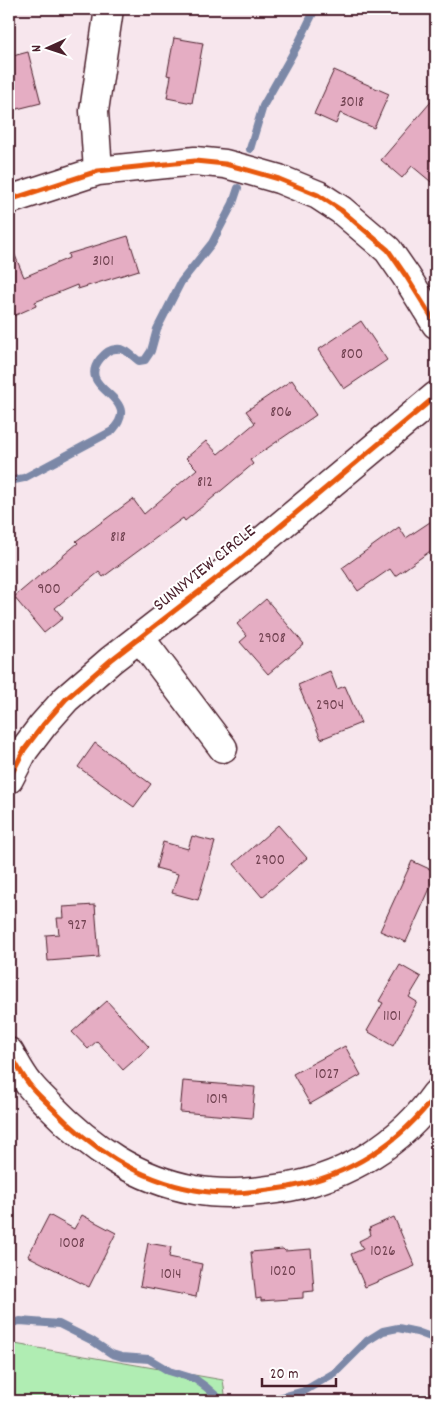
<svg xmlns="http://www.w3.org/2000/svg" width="445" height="1410" font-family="Dekko,sans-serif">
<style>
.green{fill:#b0edb3;stroke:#7d866f}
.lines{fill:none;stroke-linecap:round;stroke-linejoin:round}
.stream{stroke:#7b88a7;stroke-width:8}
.building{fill:#e5adc3;stroke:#4a1f2b}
.minor-casing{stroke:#4a1f2b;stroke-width:31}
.minor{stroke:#fff;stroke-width:28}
.cycleway-casing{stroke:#fff;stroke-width:8}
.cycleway{stroke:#e8590c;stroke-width:5}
.labels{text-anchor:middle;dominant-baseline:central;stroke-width:4;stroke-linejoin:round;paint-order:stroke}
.number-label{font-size:15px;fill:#714251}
.street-label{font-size:18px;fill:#4a1f2b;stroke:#fff}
</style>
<rect width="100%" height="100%" fill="#f7e6ed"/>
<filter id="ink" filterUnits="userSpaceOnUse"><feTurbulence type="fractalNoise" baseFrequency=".02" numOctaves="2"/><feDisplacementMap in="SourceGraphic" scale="10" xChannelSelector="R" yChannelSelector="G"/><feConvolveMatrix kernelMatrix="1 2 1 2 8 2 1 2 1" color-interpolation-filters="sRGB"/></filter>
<g filter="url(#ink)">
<!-- green -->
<path class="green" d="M9 1343 223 1380 226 1401H9Z"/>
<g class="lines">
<!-- stream -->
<path class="stream" d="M250 149 263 106 297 46 315 9
M9 481 24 478 112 431C117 425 122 419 121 411 118 392 80 384 100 359 104 354 109 349 116 349 125 347 132 356 139 361L145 360 151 351 157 329 181 282 212 243 233 203 238 188
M9 1324 20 1321 59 1324 91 1340 112 1354 122 1357 149 1359 169 1371 195 1379 206 1387 222 1401
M267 1401 304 1391 336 1372 367 1341 383 1331 398 1328 417 1332 436 1339"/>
</g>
<!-- building -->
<path class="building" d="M174 38 203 43 192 103 167 98 171 76 167 75Z
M28 52 41 103 9 111V57Z
M334 70 389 94 374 128 340 113 336 124 314 114Z
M436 96V186L412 166 402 178 381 160Z
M128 236 139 270 78 289 77 285 35 302 36 306 9 318V241L24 277 69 258 68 254Z
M361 321 387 360 344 389 318 350Z
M292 380 316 415 250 460 253 464 185 521 183 518 103 577 99 572 55 608 63 618 44 633 14 597 78 543 76 541 133 499 144 514 197 469 186 458 206 441 218 454 255 423 246 411Z
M436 518V547L395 576 390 569 358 591 342 568 399 527 406 538Z
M266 599 304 644 268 674 240 642 247 636 237 624Z
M330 671 337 689 345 686 361 723 321 739 298 685Z
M95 743 151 784 134 807 78 767Z
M278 825 307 858 262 897 234 864Z
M192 836 215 842 198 900 172 893 178 874 156 868 163 842 188 849Z
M412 861 436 872V875L406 942 380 931Z
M95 905 99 957 48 961 46 935 59 934 57 918H64L63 907Z
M400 965 421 977 409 997 417 1002 393 1046 367 1031 383 1003 379 1001Z
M107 1001 149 1047 123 1070 97 1041 88 1049 72 1032Z
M345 1046 361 1075 310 1104 293 1074Z
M183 1081 255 1087 252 1118 180 1112Z
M49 1215 74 1229 82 1215 116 1233 89 1287 28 1256Z
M394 1217 415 1266 365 1287 351 1254 363 1249 359 1241 371 1235 369 1228Z
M148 1243 171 1247 169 1257 202 1264 196 1297 140 1286Z
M283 1249 285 1251 311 1249 314 1291 303 1292V1298L261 1301V1298L256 1299 251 1252Z"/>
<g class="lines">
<defs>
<path id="minor" d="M98 171 94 111 109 9
M9 200 98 171 195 161 225 164 244 169 279 179 318 195 341 210 388 250 406 276 436 324
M140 638 223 748
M9 779 24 750 43 725 66 699 111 660 236 563 436 396
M9 1052C15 1062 21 1074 29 1084 35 1092 43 1099 50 1106 91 1148 136 1179 195 1190 226 1196 258 1192 289 1187 348 1176 401 1143 436 1094"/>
</defs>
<!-- minor casing -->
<use href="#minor" class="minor-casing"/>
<!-- minor -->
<use href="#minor" class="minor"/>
<defs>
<path id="cycleway" d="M9 200 98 171 195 161 225 164 244 169 279 179 318 195 341 210 388 250 406 276 436 324
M9 779 24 750 43 725 66 699 111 660 236 563 436 396
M9 1052C15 1062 21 1074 29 1084 35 1092 43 1099 50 1106 91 1148 136 1179 195 1190 226 1196 258 1192 289 1187 348 1176 401 1143 436 1094"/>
</defs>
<!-- cycleway casing -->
<use href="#cycleway" class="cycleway-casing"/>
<!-- cycleway -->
<use href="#cycleway" class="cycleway"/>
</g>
</g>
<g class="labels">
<!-- number labels -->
<g class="number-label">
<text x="352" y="103">3018</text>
<text x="103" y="262">3101</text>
<text x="352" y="355">800</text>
<text x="281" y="413">806</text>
<text x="205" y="483">812</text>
<text x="118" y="538">818</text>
<text x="49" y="590">900</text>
<text x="272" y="639">2908</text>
<text x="330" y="706">2904</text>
<text x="270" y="861">2900</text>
<text x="77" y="926">927</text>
<text x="392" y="1017">1101</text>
<text x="327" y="1075">1027</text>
<text x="217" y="1100">1019</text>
<text x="72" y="1244">1008</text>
<text x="383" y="1252">1026</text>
<text x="283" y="1272">1020</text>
<text x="171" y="1275">1014</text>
</g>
<!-- street labels -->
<g class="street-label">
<text transform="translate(205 569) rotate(-39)">SUNNYVIEW CIRCLE</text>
</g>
</g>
<!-- margin -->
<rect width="445" height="1410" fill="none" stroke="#fff" stroke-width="30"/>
<rect x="15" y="15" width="415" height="1380" fill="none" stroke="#4a1f2b" stroke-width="2" filter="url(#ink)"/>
<!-- north arrow -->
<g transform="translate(48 48) rotate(267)" stroke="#ffffff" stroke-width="4" paint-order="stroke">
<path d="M0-4L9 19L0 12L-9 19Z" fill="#4a1f2b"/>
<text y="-8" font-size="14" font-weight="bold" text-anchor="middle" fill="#4a1f2b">N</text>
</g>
<!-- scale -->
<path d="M262 1378v8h74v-8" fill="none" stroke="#4a1f2b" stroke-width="2.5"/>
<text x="270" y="1378" font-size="15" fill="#4a1f2b" stroke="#ffffff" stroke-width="4" paint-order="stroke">20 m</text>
</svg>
